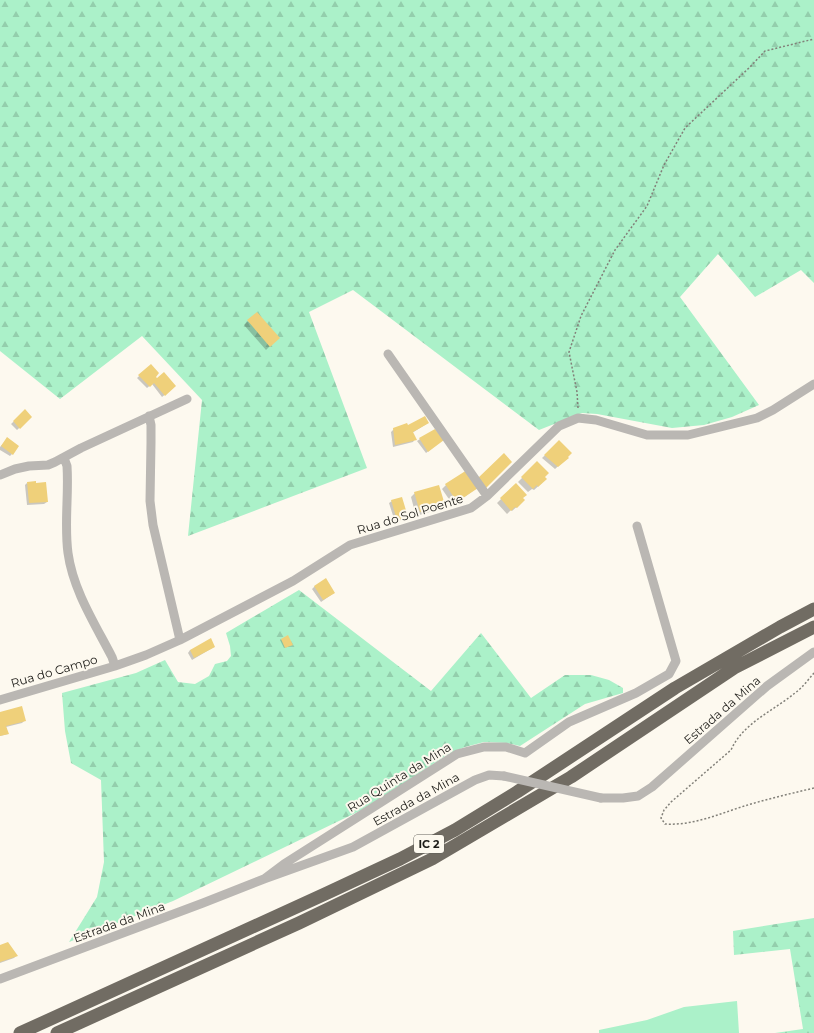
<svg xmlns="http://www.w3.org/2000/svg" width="814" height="1033" font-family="Montserrat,sans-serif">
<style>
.grass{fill:#abf1c9}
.forest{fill:url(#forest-firs)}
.shadow{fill:#0003}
.building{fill:#efd07a}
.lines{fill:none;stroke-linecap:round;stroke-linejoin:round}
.path{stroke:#828079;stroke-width:1.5;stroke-dasharray:2 2;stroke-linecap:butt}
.minor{stroke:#bab7b3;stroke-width:9}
.highway{stroke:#716c63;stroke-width:13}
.minor-bridge{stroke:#bab7b3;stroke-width:9}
.labels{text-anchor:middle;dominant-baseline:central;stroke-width:4;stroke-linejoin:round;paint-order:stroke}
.shield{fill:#fdf9ef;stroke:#605e58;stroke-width:1}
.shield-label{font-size:11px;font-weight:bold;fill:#1d1c18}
.street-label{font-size:12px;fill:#1d1c18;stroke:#fdf9ef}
</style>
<defs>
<pattern id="forest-firs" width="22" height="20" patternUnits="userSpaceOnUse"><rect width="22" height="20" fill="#abf1c9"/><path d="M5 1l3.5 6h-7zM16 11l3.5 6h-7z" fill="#93ceac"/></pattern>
</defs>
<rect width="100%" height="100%" fill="#fdf9ef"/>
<!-- grass -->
<path class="grass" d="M737 1001 739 1033H599V1030L647 1020 684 1007Z"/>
<!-- forest -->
<path class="forest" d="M0 0H814V283L801 270 755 297 718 254 680 297 759 405 732 417 704 425 672 428 597 414 582 413 539 430 353 290 309 312 367 468 188 536 202 400 142 336 60 399 0 351Z
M299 590 431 691 481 633 531 698 565 675H591L609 680 623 688V693L585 704 520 746 507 743 484 742 465 747 448 754 370 806 173 901 69 942 97 897 104 862 101 780 71 763 65 731 62 693 136 673 165 660 178 682 195 684 209 676 215 664 227 661 231 656 230 646 226 633Z
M814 918V1033H775L803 1029 790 949 734 955 733 931Z"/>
<!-- shadow -->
<path class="shadow" d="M248 321 274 342 266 350 244 325Z
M151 365 154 377 173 388 162 397 152 384 147 388 137 378Z
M25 411 31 417 17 430 11 424Z
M428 423 412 433 415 439 413 442 393 447 391 432 394 429Z
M7 439 12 454 10 456 0 450V447Z
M420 439 440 442 426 453 417 441Z
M559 442 567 458 555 469 542 458Z
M537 463 544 477 542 483 534 490 532 489 528 492 518 482Z
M27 483 47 502 44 504 27 505 25 485Z
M516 484 522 498 520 504 512 511 511 510 507 514 497 503Z
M446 485 477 488 453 505 442 489Z
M415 493 444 505 440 509 416 516 411 497Z
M392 501 407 517 404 519 395 522 389 503Z
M315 586 334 593 321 602 312 589Z
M281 639 290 646 284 648 280 640Z
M214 647 192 660 188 653 190 650Z
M0 713 25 720 22 723 6 727 8 734 0 736Z
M0 946 16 956 14 958 0 963Z"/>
<!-- building -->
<path class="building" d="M257 312 280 338 270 347 247 320Z
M151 364 159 373 156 377 157 378 164 372 176 386 165 396 154 383 150 387 138 375Z
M25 409 32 417 20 429 13 421Z
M425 416 429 423 413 432 417 440 395 445 393 428 407 423 408 425Z
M435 429 444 440 428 452 419 438Z
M7 437 19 446 13 455 1 446Z
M559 440 572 453 568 457 569 458 558 467 544 455Z
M504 453 512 462 485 489 477 479Z
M537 461 549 473 545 477 547 479 538 487 537 485 533 489 521 477Z
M467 470 478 488 457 502 445 484Z
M36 481V483L46 482 48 502 29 503 27 482Z
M516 483 527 495 523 498 525 500 517 508 515 507 511 511 500 498Z
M439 485 445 505 420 512 414 492Z
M402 497 408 517 397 520 391 500Z
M326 578 335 593 323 600 314 586Z
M288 635 293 645 285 648 281 639Z
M211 638 215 647 194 658 190 650Z
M22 706 26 721 6 726 9 734 0 736V712Z
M8 942 18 956 0 962V945Z"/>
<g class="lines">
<!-- path -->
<path class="path" d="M578 408 577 392 569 352 581 316 615 250 647 206 664 165 685 128 750 67 765 51 814 39
M814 673C808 680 802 688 795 693 773 711 743 723 731 750L671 802 664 810 661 818 665 824C695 826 723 812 751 804 772 798 793 793 814 788"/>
<!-- minor -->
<path class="minor" d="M388 354 487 496
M149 416 151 425V443L150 501 153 525 180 640
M64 458 67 466C69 495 64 524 68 553 73 590 95 624 112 657L115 666
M0 475 15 469 29 466 48 465 55 462 81 448 187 399
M0 700 115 666 146 655 180 640 293 581 350 545 471 508 487 496 559 426 578 418 596 420 647 435H688L757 418 773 410 814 384
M601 798H623L638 796 652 787 767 686 814 652
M264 879 284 864 457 754 484 747H506L525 753 569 722 636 693 669 674 676 661 637 526
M0 979 203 903 264 879 353 847 475 780 489 775 504 776"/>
<!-- highway -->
<path class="highway" d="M20 1033 325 894 400 859 455 830 517 792 675 688 780 627 814 609
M57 1033 299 923 432 859 571 777 734 668 814 627"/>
<!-- minor-bridge -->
<path class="minor-bridge" d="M504 776 601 798"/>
</g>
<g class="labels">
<!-- shield labels -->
<rect class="shield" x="414" y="835" width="30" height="18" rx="3"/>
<g class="shield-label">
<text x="429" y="844">IC 2</text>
</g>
<!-- street labels -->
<g class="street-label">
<text transform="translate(410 514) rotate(-17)">Rua do Sol Poente</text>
<text transform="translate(54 671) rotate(-16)">Rua do Campo</text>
<text transform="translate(722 710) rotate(-41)">Estrada da Mina</text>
<text transform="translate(399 777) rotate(-32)">Rua Quinta da Mina</text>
<text transform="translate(416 799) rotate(-29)">Estrada da Mina</text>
<text transform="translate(119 922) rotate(-20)">Estrada da Mina</text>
</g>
</g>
</svg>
